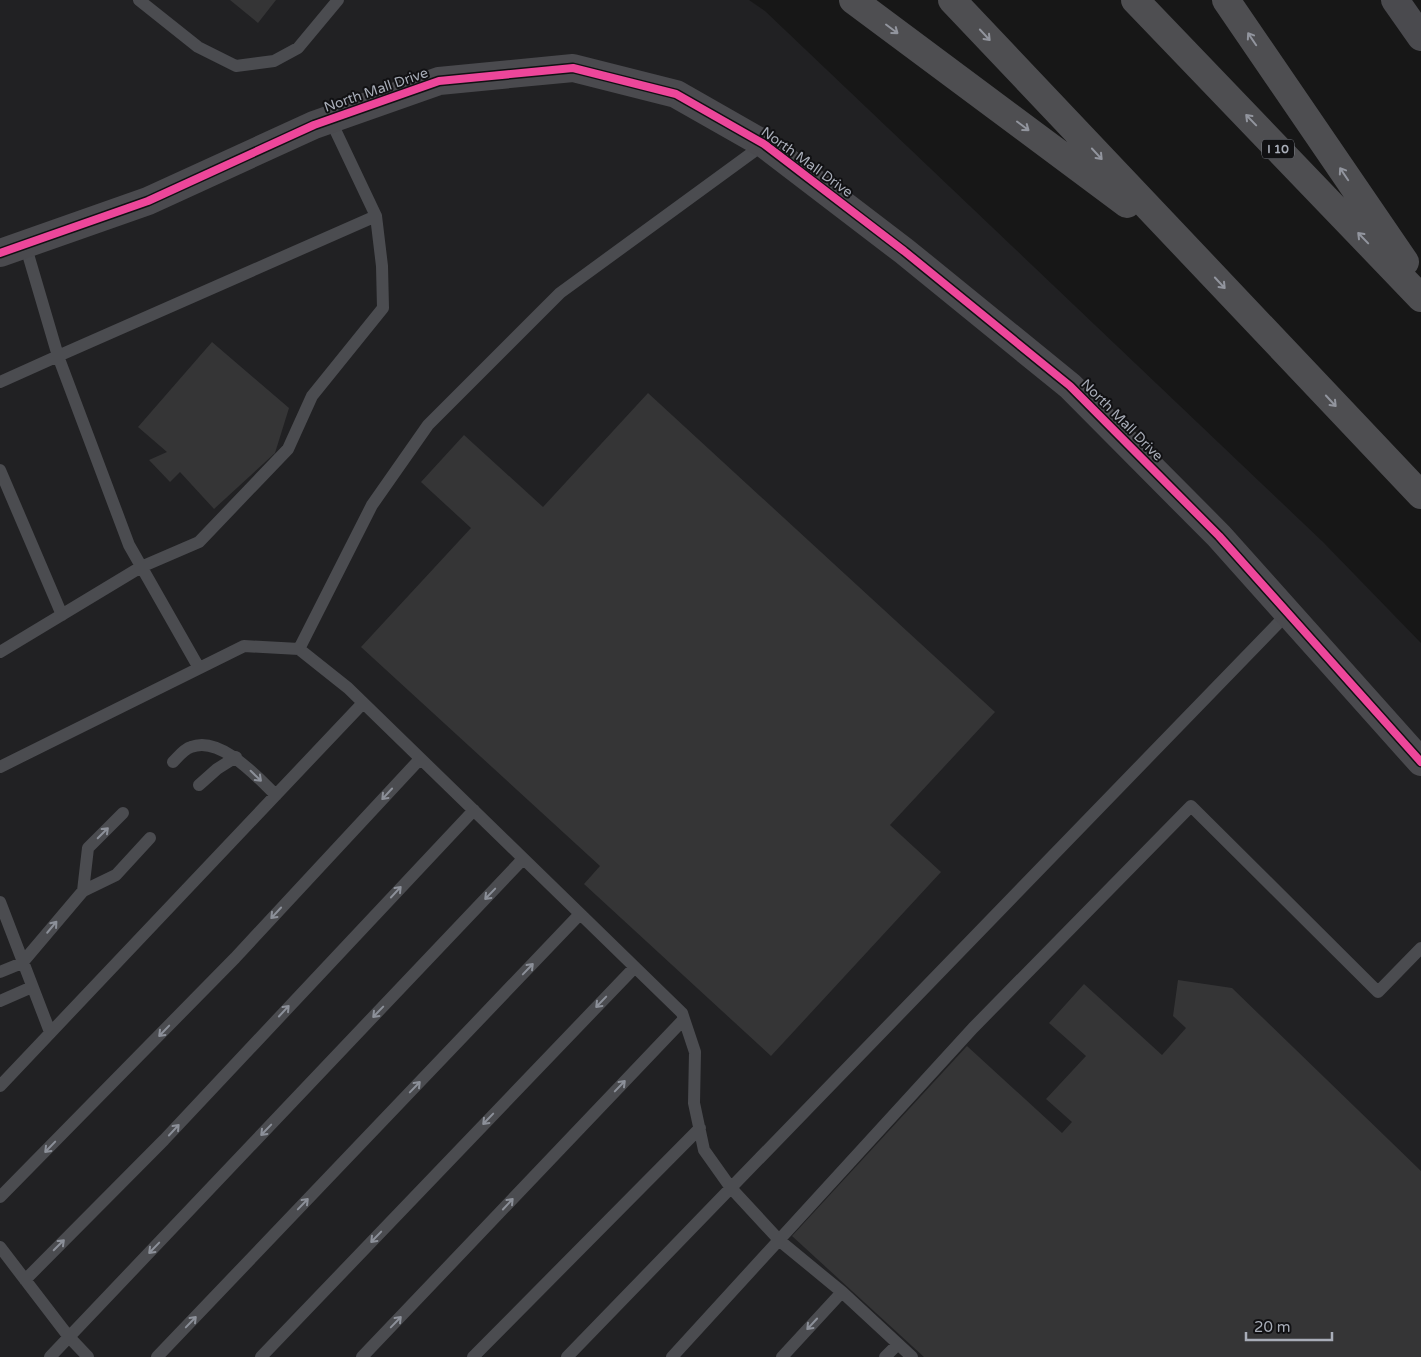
<svg xmlns="http://www.w3.org/2000/svg" width="1421" height="1357" font-family="'Varela Round',sans-serif">
<style>
.built{fill:#212123}
.building{fill:#353536}
.lines{fill:none;stroke-linecap:round;stroke-linejoin:round}
.lane{stroke:#4b4c50;stroke-width:12}
.secondary{stroke:#4a4a4e;stroke-width:28}
.highway{stroke:#4e4e51;stroke-width:28}
.cycleway-casing{stroke:#111113;stroke-width:11}
.cycleway{stroke:#ed469a;stroke-width:8}
.oneway{stroke:#92959e}
.oneway2{stroke:#8c9099}
.labels{text-anchor:middle;dominant-baseline:central;stroke-width:4;stroke-linejoin:round;paint-order:stroke}
.shield{fill:#111113;stroke:#7b7e86;stroke-width:1}
.shield-label{font-size:12px;font-weight:bold;fill:#a8adb8}
.street-label{font-size:14px;fill:#a8adb8;stroke:#111113}
</style>
<rect width="100%" height="100%" fill="#171717"/>
<!-- built -->
<path class="built" d="M0 0H749L765 11 1323 542 1421 643V1357H0Z"/>
<!-- building -->
<path class="building" d="M230 0H276L258 23Z
M212 342 289 408 275 453 214 509 180 472 170 482 149 460 167 452 138 427Z
M648 393 995 712 890 825 941 872 771 1056 584 884 600 866 361 647 471 528 421 482 464 435 543 507Z
M1178 980 1232 988 1421 1171V1357H924L792 1236 967 1046 1062 1133 1072 1122 1046 1099 1086 1056 1049 1023 1084 984 1162 1055 1186 1028 1173 1016Z"/>
<g class="lines">
<!-- lane -->
<path class="lane" d="M139 0 198 47 236 66 274 61 298 48 338 0
M0 382 58 356 25 244
M0 470 62 615
M299 649 372 505 428 425 560 293 764 144
M0 652 141 567 199 542 288 449 312 396 383 308 382 266 376 216
M199 668 129 545 58 356 376 216 330 119
M173 762C178 757 184 749 191 747 220 735 257 777 276 795
M0 767 244 646 299 649 348 688 682 1013 695 1052 694 1103 704 1150 731 1188 780 1241 842 1292 912 1357
M199 785 217 769 236 757
M83 891 88 848 123 813
M0 902 50 1032
M0 972 22 963 83 891 116 875 150 838
M0 1001 32 987
M0 1086 363 703
M0 1197 235 958 420 759
M0 1247 69 1337 88 1357
M25 1280 164 1140 474 810
M50 1357 523 859
M157 1357 580 914
M261 1357 635 967
M362 1357 684 1019
M473 1357 700 1128
M567 1357 1288 613
M672 1357 973 1028 1191 806 1378 992 1421 948
M782 1357 842 1292
M885 1357 898 1344"/>
<!-- secondary -->
<path class="secondary" d="M1395 0 1421 37
M0 253 148 201 314 125 439 81 573 68 676 94 764 144 904 251 1070 386 1219 536 1421 762"/>
<!-- highway -->
<path class="highway" d="M853 0 1127 204
M952 0 1421 495
M1135 0 1421 298
M1226 0 1405 262"/>
<defs>
<path id="cycleway" d="M0 253 148 201 314 125 439 81 573 68 676 94 764 144 904 251 1070 386 1219 536 1421 762"/>
</defs>
<!-- cycleway casing -->
<use href="#cycleway" class="cycleway-casing"/>
<!-- cycleway -->
<use href="#cycleway" class="cycleway"/>
</g>
<!-- one-way arrows -->
<defs><path id="oneway-shaft" d="M-6 0H5M1.5-3L5.5 0L1.5 3" fill="none" stroke-width="1.6" stroke-linecap="round" stroke-linejoin="round" transform="scale(1.25)"/></defs>
<g class="oneway">
<use href="#oneway-shaft" transform="translate(892 29) rotate(37)"/>
<use href="#oneway-shaft" transform="translate(985 35) rotate(47)"/>
<use href="#oneway-shaft" transform="translate(1252 39) rotate(-124)"/>
<use href="#oneway-shaft" transform="translate(1251 120) rotate(-134)"/>
<use href="#oneway-shaft" transform="translate(1023 126) rotate(37)"/>
<use href="#oneway-shaft" transform="translate(1097 154) rotate(47)"/>
<use href="#oneway-shaft" transform="translate(1344 174) rotate(-124)"/>
<use href="#oneway-shaft" transform="translate(1363 238) rotate(-134)"/>
<use href="#oneway-shaft" transform="translate(1220 283) rotate(47)"/>
<use href="#oneway-shaft" transform="translate(1331 401) rotate(47)"/>
</g>
<g class="oneway2">
<use href="#oneway-shaft" transform="translate(256 776) rotate(44)"/>
<use href="#oneway-shaft" transform="translate(387 794) rotate(133)"/>
<use href="#oneway-shaft" transform="translate(103 833) rotate(-45)"/>
<use href="#oneway-shaft" transform="translate(396 892) rotate(-47)"/>
<use href="#oneway-shaft" transform="translate(490 894) rotate(134)"/>
<use href="#oneway-shaft" transform="translate(276 913) rotate(133)"/>
<use href="#oneway-shaft" transform="translate(52 927) rotate(-50)"/>
<use href="#oneway-shaft" transform="translate(528 969) rotate(-46)"/>
<use href="#oneway-shaft" transform="translate(601 1002) rotate(134)"/>
<use href="#oneway-shaft" transform="translate(284 1011) rotate(-47)"/>
<use href="#oneway-shaft" transform="translate(378 1012) rotate(134)"/>
<use href="#oneway-shaft" transform="translate(164 1031) rotate(134)"/>
<use href="#oneway-shaft" transform="translate(620 1086) rotate(-46)"/>
<use href="#oneway-shaft" transform="translate(415 1087) rotate(-46)"/>
<use href="#oneway-shaft" transform="translate(488 1119) rotate(134)"/>
<use href="#oneway-shaft" transform="translate(174 1130) rotate(-47)"/>
<use href="#oneway-shaft" transform="translate(266 1130) rotate(134)"/>
<use href="#oneway-shaft" transform="translate(50 1147) rotate(134)"/>
<use href="#oneway-shaft" transform="translate(303 1204) rotate(-46)"/>
<use href="#oneway-shaft" transform="translate(508 1204) rotate(-47)"/>
<use href="#oneway-shaft" transform="translate(376 1237) rotate(134)"/>
<use href="#oneway-shaft" transform="translate(59 1245) rotate(-45)"/>
<use href="#oneway-shaft" transform="translate(154 1248) rotate(134)"/>
<use href="#oneway-shaft" transform="translate(191 1322) rotate(-46)"/>
<use href="#oneway-shaft" transform="translate(396 1322) rotate(-46)"/>
<use href="#oneway-shaft" transform="translate(812 1324) rotate(133)"/>
</g>
<g class="labels">
<!-- shield labels -->
<rect class="shield" x="1262" y="139.5" width="32" height="19" rx="4"/>
<g class="shield-label">
<text x="1278" y="149">I 10</text>
</g>
<!-- street labels -->
<g class="street-label">
<text transform="translate(376 90) rotate(-19)">North Mall Drive</text>
<text transform="translate(807 162) rotate(36)">North Mall Drive</text>
<text transform="translate(1122 420) rotate(45)">North Mall Drive</text>
</g>
</g>
<!-- scale -->
<path d="M1246 1332v8h86v-8" fill="none" stroke="#a8adb8" stroke-width="2.5"/>
<text x="1254" y="1332" font-size="15" fill="#a8adb8" stroke="#111113" stroke-width="4" paint-order="stroke">20 m</text>
</svg>
